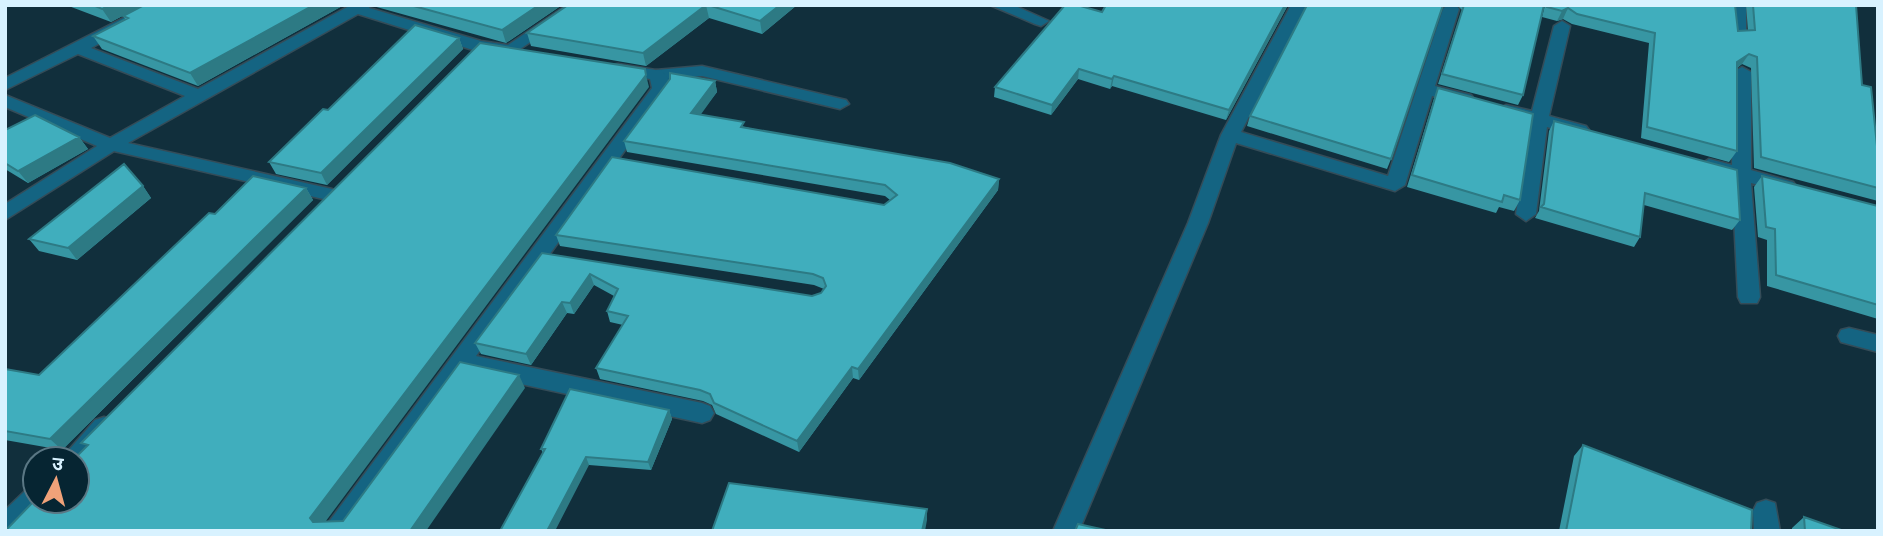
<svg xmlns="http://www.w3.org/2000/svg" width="1883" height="536" font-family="'Titillium Web','Noto Sans Devanagari',sans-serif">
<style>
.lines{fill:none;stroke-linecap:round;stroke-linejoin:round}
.service-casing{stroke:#344c58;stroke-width:3}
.minor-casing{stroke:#344c58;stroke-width:3}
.service{fill:#146482;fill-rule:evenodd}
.minor{fill:#146482;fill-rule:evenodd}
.wall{fill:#3796a3}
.shaded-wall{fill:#2d7a84}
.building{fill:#40aebd;stroke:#2d7a84;stroke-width:2}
</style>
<rect width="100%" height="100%" fill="#112f3c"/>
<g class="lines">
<defs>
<path id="service" d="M990 5H1013L1049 21 1041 26 1035 24Z
M702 66 846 100 849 104 840 109 702 76 656 80 647 75 656 70Z"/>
<path id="minor" d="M149 5H170L91 48 198 89 351 5H371L369 8 481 41 508 45 567 5H586L511 55 473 50 358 14 128 143 332 189 342 195 339 200 332 201 114 151 5 220V204L97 146 5 107V95L110 138 185 96 78 54 5 90V78Z
M1291 5H1307L1241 132 1388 176 1443 9 1447 5 1457 6 1459 9 1435 86 1471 95 1474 99 1465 104 1432 96 1405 185 1395 191 1236 143 1208 223 1079 531H1053L1188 223 1221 135Z
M1730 5H1746V40H1734L1732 37Z
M1562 21 1570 26 1549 116 1586 126 1589 130 1580 136 1547 127 1536 214 1526 221 1516 214 1530 122 1500 114 1497 110 1506 105 1532 111 1554 26Z
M618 64 662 71 670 81V88L476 356 702 403 710 406 714 413 710 420 702 423 465 372 350 531H322L652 88 650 79 612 73 610 69 612 65Z
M1742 67 1751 72V170L1793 182 1796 186 1786 192 1751 183 1760 297 1757 303H1741L1738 297 1732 177 1702 169 1700 165 1709 159 1732 165 1733 72Z
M1849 328 1878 335V352L1841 342 1838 336 1841 330Z
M104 417 113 420 116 427 82 466 77 468V459H61L95 420Z
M35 487V501H46L44 506 20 531H5V510L26 490Z
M1766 500 1775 503 1780 531H1754L1753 511 1757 503Z"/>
</defs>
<!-- service casing -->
<use href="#service" class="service-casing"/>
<!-- minor casing -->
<use href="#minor" class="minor-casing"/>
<!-- service -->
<use href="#service" class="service"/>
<!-- minor -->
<use href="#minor" class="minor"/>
</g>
<!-- wall -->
<path class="wall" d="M66 5H143L111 22Z
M144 5H344L198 86 102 49 93 36 125 19 123 16Z
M373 5H562L506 43 373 6Z
M568 5H797L762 34 709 18 646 66 531 46 527 33Z
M1288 5 1226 120 1112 86 1110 89 1078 79 1051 115 994 97 995 87 1102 12Z
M1457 5H1544L1523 95 1518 105 1438 84 1462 10Z
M1545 5H1735L1738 31 1748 30 1746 5H1856L1862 85 1878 156V201L1754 168 1751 68 1742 64 1737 68V151L1729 162 1641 138 1649 43 1572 24 1563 19 1557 21 1542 17Z
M459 38 463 49 327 185 276 174 269 162Z
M715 81 717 92 700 114 745 127 999 179 998 190 859 380 853 378 799 452 716 414 712 405 703 401 600 379 596 368 623 325 610 322 607 311 614 296 594 285 574 314 567 313 531 365 481 354 475 343 542 253 812 296 821 293 824 289 814 285 560 246 556 235 884 205 890 200 885 196 627 152 624 141Z
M1438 88 1520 200 1514 211 1499 207 1496 213 1407 187 1434 99Z
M1250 116 1391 159 1387 169 1247 126Z
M1554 121 1740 220 1732 230 1644 205 1640 237 1634 247 1535 218 1539 211 1549 131Z
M5 130 79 137 88 149 28 183 5 169Z
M1762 176 1878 206V319L1767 286V240L1758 237 1754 187Z
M143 186 151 198 77 260 39 251 29 239Z
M306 188 313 200 62 450 5 440V369L39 375 215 214Z
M669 410 672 419 651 470 589 465 543 453 541 449Z
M1583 445 1751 531H1559L1574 456Z
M1804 517 1844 531H1792V528Z"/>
<!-- shaded-wall -->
<path class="shaded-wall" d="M109 5H143L111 22 102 9Z
M314 5H344L198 86 190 73Z
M539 5H562L506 43 502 30Z
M706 5 709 18 646 66 643 53Z
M780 5H797L762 34 760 21Z
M1285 5H1288L1226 120 1229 110Z
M1568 8 1563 19 1557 21 1562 11Z
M459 38 463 49 327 185 321 173Z
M1749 54 1742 64 1730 72 1737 62Z
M1079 69 1078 79 1051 115 1052 105Z
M646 75 649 87 320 529 313 522 310 518Z
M1114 76 1112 86 1110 89 1112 79Z
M715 81 717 92 694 124 691 113Z
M79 137 88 149 28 183 18 171Z
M999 179 998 190 859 380 858 369Z
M143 186 151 198 77 260 68 248Z
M306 188 313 200 62 450 50 439Z
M590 274 594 285 574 314 570 303Z
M562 302 567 313 531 365 526 354Z
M852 367 853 378 799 452 797 441Z
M519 375 525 388 426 531H410Z
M669 410 672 419 651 470 648 462Z
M586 457 589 465 555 531H547Z
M927 509V520L925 531H922Z"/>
<!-- building -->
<path class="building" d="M93 5H109L102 9Z
M144 5H314L190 73 93 36 128 18 123 16Z
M410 5H539L502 30Z
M568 5H706L643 53 527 33Z
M708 5H780L760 21Z
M1065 5H1077L1102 12 1106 5H1285L1229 110 1114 76 1112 79 1079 69 1052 105 995 87Z
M1307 5H1443L1391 159 1250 116Z
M1464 5H1544L1523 95 1442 74Z
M1547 5H1735L1738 31 1755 30 1753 5H1856L1862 85 1871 87 1878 156V188L1761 157 1757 57 1749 54 1737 62V151L1647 127 1655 33 1577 14 1568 8 1562 11 1547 7Z
M415 25 459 38 321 173 269 162 323 109 328 110Z
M480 43 645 69 646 75 310 518 313 522 343 521 460 362 519 375 410 531H5L35 500V501H77V459H74L88 445 81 443Z
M670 73 715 81 691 113 744 122 741 127 950 163 999 179 858 369 852 367 797 441 714 403 710 394 700 390 596 368 628 316 607 311 618 289 590 274 570 303 562 302 526 354 475 343 542 253 812 296 821 293 826 286 823 278 813 274 556 235 612 157 884 205 897 195 885 185 624 141 670 79Z
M1438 88 1533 114 1520 200 1504 195 1502 202 1412 175Z
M35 115 79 137 18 171 5 163V130Z
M1554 121 1737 170 1740 220 1645 193 1640 237 1541 207 1544 204Z
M124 164 143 186 68 248 29 239Z
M253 176 306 188 50 439 5 431V369L39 375 209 213 215 214Z
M1762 176 1878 206V305L1776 275 1775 229 1766 227Z
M570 389 669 410 648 462 586 457 547 531H500L545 449H541Z
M1583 445 1752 510 1751 531H1566Z
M729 483 927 509 922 531H712Z
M1804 517 1844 531H1805Z
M1078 524 1110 531H1075Z"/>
<!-- border -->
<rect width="1883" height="536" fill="none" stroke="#d8f2ff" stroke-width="14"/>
<!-- north arrow -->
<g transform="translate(56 480) rotate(6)"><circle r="33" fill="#062532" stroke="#5a7784" stroke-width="2"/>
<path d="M0-5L12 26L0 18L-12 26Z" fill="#f0a279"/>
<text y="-10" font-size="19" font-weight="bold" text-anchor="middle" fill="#d8f2ff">उ</text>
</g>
</svg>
